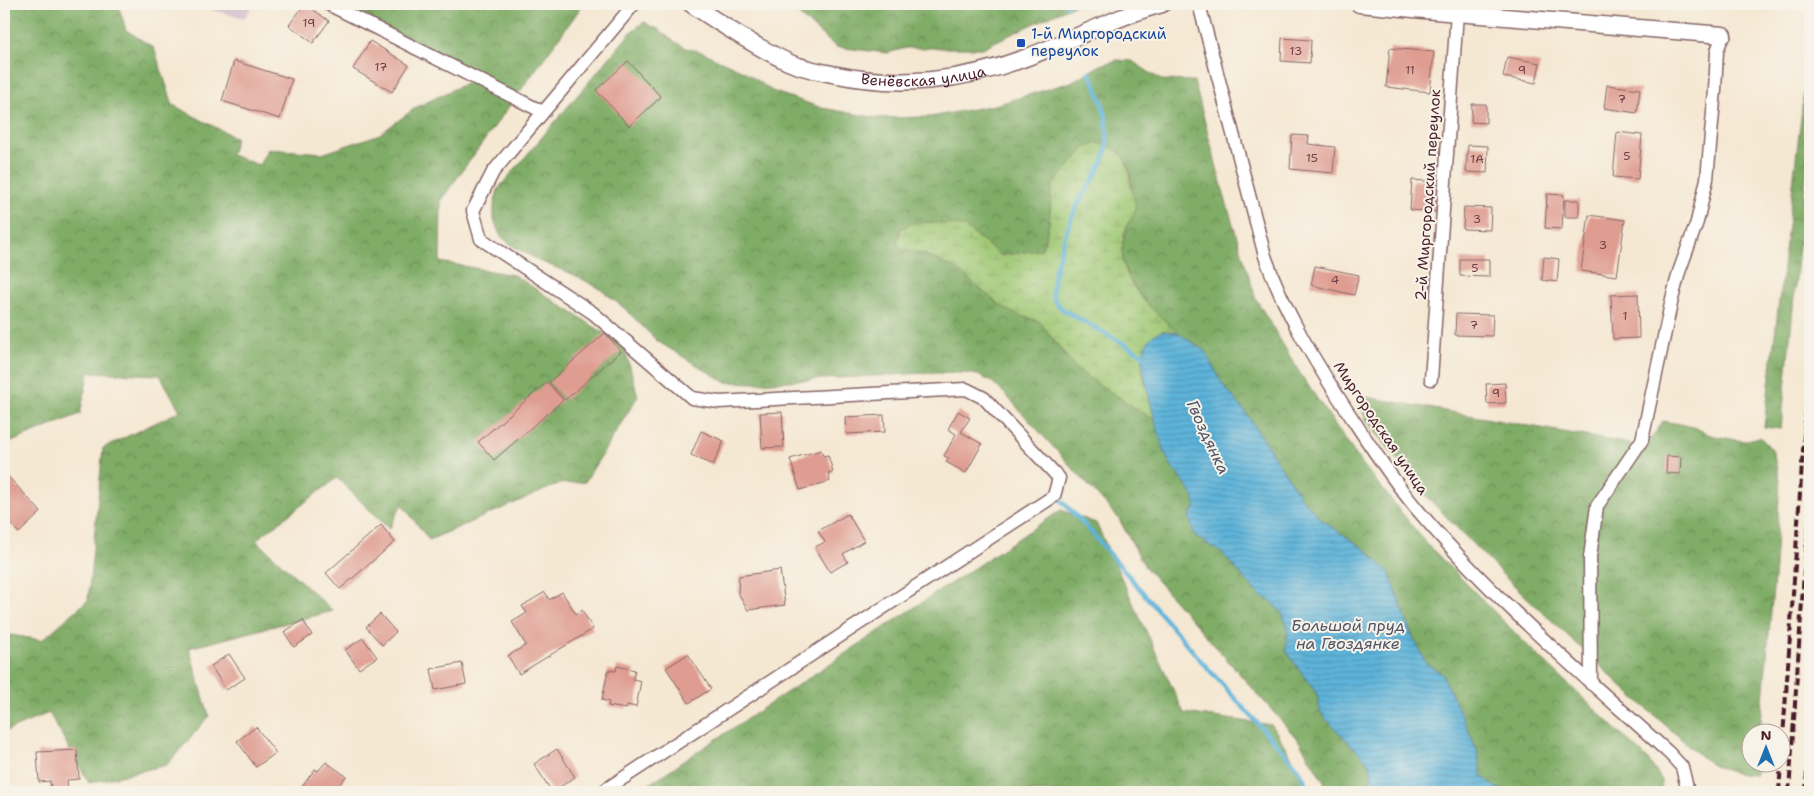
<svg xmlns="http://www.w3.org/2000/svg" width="1814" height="796" font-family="'Shantell Sans',sans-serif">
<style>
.industrial{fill:#d0bdcc}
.forest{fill:url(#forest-crowns);stroke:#646648}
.wetland{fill:url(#wetland-marsh);stroke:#747450}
.water{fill:url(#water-rules);stroke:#546a82}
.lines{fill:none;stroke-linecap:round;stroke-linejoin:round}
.stream{stroke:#5db4da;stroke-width:4.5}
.building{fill:#df9c91}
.minor-casing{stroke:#866566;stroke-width:15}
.tertiary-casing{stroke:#866566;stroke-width:19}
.minor{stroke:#fff;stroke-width:12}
.tertiary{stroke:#fff;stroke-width:16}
.rail{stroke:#4a1f2b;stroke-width:4;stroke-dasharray:8 4;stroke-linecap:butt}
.transit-dot{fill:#1a4fb4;stroke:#f7f3e8;stroke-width:2}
.labels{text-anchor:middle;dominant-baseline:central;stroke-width:4;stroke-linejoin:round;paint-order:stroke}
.number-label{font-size:12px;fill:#6f3e44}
.transit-label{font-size:15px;fill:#164399;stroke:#f7f3e8;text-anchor:start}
.street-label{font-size:15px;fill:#4a1f2b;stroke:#f7f3e8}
.water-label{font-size:16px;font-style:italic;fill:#515368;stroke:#f7f3e8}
</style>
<defs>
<pattern id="forest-crowns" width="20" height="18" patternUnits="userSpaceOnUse" patternTransform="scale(1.25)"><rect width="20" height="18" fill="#7fac66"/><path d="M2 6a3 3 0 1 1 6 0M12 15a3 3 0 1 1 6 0" fill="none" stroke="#6a8b54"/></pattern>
<pattern id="wetland-marsh" width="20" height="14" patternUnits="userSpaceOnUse" patternTransform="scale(1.25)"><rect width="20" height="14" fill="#9fc874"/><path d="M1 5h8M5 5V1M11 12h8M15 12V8" fill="none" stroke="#8aab65"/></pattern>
<pattern id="water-rules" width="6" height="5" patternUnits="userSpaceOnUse" patternTransform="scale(1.25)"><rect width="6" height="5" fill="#5db4da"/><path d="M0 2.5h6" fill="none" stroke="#4f92b1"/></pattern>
</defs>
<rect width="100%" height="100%" fill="#f7f3e8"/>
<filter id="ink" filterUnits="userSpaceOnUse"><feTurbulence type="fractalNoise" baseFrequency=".02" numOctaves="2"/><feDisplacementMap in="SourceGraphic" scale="10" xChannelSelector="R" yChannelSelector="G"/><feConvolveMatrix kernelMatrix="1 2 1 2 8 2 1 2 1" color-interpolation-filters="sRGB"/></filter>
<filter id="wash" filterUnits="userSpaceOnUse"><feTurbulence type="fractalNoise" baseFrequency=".0096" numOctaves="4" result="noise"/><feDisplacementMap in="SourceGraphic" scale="20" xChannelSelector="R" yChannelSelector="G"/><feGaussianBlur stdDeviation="1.12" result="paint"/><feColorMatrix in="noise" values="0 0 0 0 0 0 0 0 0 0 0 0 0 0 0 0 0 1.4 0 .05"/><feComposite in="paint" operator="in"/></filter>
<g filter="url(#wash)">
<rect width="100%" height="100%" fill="#f5e8d3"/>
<!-- industrial -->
<path class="industrial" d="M196 4H254L244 18 211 10Z"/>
<!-- forest -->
<path class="forest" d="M4 4H118L126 30 154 48 173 105 236 138 231 155 259 165 268 149 325 153 380 134 415 108 470 81 316 4H578L582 6 441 200 440 262 514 275 624 346 638 396 585 482 559 484 429 540 402 504 389 529 337 478 256 540 333 611 189 648 209 716 167 765 89 783 49 713 4 732V634L42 640 88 600 103 448 180 411 160 375 89 372 80 414 4 445Z
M786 4H1076L982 48H906L887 53 836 47Z
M644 22 658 29 672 40 686 48 702 52 745 72 772 91 822 108 878 118 930 117 995 105 1071 82 1101 65 1117 60 1132 61 1161 80 1194 81 1225 198 1256 299 1301 375 1360 461 1426 543 1535 653 1646 757 1662 780 1661 792H1512L1496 788 1482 776 1477 750 1442 674 1426 663 1411 633 1389 572 1366 550 1323 521 1302 499 1244 410 1220 382 1206 352 1178 333 1151 309 1129 279 1123 261 1122 246 1128 223 1134 212 1130 170 1052 186 1049 225 1042 249 1001 256 965 227 914 253 926 255 956 269 1001 306 1015 314 1039 321 1066 357 1119 396 1156 421 1167 458 1194 495 1196 507 1195 536 1221 552 1260 595 1271 601 1282 613 1288 628 1286 651 1317 694 1320 711 1326 719 1368 762 1371 769 1372 792H1330L1299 741 1145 567 1119 519 1004 393 992 382 978 375 963 373H925L756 383 725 382 657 341 624 308 599 288 570 273 539 261 511 245 500 235 494 220V205L498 189 632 31Z
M1810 41V137L1781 429 1764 427Z
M1361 396 1642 446 1654 435 1663 421 1680 424 1696 428 1710 435 1726 438 1743 441 1760 437 1772 449 1780 480 1775 567 1760 733 1752 734V764H1758L1756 775C1736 775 1721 770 1704 759L1629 693 1502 574 1428 498 1366 420 1359 402Z
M1061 510 1096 523 1184 713 1272 725 1313 792H637Z"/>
<!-- wetland -->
<path class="wetland" d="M1098 143C1127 151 1127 159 1131 187 1133 195 1137 205 1134 213 1133 217 1130 220 1128 223 1123 235 1121 248 1123 261 1129 291 1156 313 1178 333L1162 331 1142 370 1156 421 1078 371 1039 321 1015 314 1001 306 956 269 926 255 901 249 897 242 901 229 915 222 943 223 965 227 1001 256 1042 249 1049 225 1052 186 1085 148Z"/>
<!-- water -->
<path class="water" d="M1162 331 1178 333 1206 352 1221 382 1244 410 1302 499 1323 521 1366 550 1389 572 1411 633 1426 663 1442 674 1454 699 1477 750 1482 776 1496 788 1512 792H1372L1371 769 1368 762 1326 719 1320 711 1317 694 1286 651 1288 628 1282 613 1271 601 1260 596 1221 552 1195 536 1189 517 1196 507C1192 485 1176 477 1167 458 1160 443 1139 366 1143 353 1146 342 1152 334 1162 331Z"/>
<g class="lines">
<!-- stream -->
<path class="stream" d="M1067 6V4
M1089 72C1100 93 1109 118 1107 142 1106 165 1089 185 1078 204 1069 221 1049 279 1053 297 1055 303 1060 307 1065 311L1142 354 1145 357
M1060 499 1092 533 1203 663 1298 768 1311 792"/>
</g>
<g id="blocks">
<!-- building -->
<path class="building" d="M305 4 329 21 313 43 289 25Z
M1282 38 1311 40 1310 63 1281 61Z
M370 41 409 65 392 92 353 69Z
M1390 48 1434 52 1430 92 1386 87Z
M1507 57 1540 63 1536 83 1503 77Z
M234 61 292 79 280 119 222 101Z
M628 61 661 97 629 126 596 90Z
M1607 85 1640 89 1637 113 1604 108Z
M1472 104H1486V123L1471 122Z
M1617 132 1642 135 1638 179 1613 177Z
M1292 135 1309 136 1308 144 1335 147 1333 173 1290 169Z
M1468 145 1488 146 1487 173 1466 172Z
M1412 180 1439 182 1437 212 1410 210Z
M1547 194 1564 195 1562 229 1545 228Z
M1565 200H1579V217H1565Z
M1464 207 1491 208 1490 230 1463 229Z
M1589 215 1625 220 1617 276 1581 271Z
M1544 257 1559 259 1557 282 1542 280Z
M1460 259H1489V277L1460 276Z
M1315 266 1359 275 1354 295 1311 285Z
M1638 294 1639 338 1613 339 1611 295Z
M1456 314 1493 315 1492 336 1455 335Z
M605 333 621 351 565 400 549 382Z
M547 382 563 400 494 460 478 442Z
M1505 383 1506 403 1487 404 1486 384Z
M958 411 970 418 961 432 982 444 966 473 946 462 949 458 944 456 956 434 948 429Z
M782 412 784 447 762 448 760 413Z
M884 415 885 432 846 434 845 417Z
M701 431 724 441 713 465 691 455Z
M821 450 823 456 828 455 833 472 828 473 830 481 800 490 790 459Z
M1667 456 1681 457 1680 474 1666 473Z
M4 472 41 512 19 533 4 517Z
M848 514 864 541 843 554 848 562 830 572 815 547 825 542 818 531Z
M381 525 395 542 340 589 326 573Z
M780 570 785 605 748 610 738 593 739 576Z
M545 592 549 600 562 592 576 614 582 610 593 629 519 674 508 656 526 645 512 622 527 613 522 606Z
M380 614 396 632 382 645 366 627Z
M303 620 312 635 294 647 284 632Z
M363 638 377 657 359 669 345 650Z
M229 654 245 678 226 690 211 666Z
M688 654 711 689 689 703 666 668Z
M462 663 466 684 435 690 431 669Z
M617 666 635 670 633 679 641 681 636 707 627 705 626 709 608 706 609 702 602 700 608 670 616 671Z
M256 727 276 753 256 767 237 741Z
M557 749 575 777 552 792 534 764Z
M77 750 79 779 67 780 68 792H51L50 781 39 782 37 752Z
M326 762 346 776 334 792H298L315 769 318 771Z"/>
</g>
</g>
<g filter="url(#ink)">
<use href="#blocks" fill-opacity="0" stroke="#866566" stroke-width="1"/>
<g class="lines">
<defs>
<path id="minor" d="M328 4 543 112
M1199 4 1265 256C1284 311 1314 360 1346 409 1368 442 1390 477 1416 508 1492 598 1582 674 1669 753L1682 767 1688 792
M1431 379 1457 13
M1591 684 1590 557 1597 506 1642 440 1672 299 1679 272 1697 222 1707 179 1715 90 1717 51 1723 35
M602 792 1054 496 1059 478 984 398 966 389 719 402 692 398 593 313 481 239 473 211 493 172 634 4"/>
<g id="tertiary">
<path id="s1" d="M691 4C722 25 754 46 788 62 801 68 818 71 832 74 899 88 961 82 1025 58 1071 41 1114 17 1162 4"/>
<path d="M1359 4 1457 13 1723 35"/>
</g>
</defs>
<!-- minor casing -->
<use href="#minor" class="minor-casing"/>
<!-- tertiary casing -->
<use href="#tertiary" class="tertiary-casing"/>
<!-- minor -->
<use href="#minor" class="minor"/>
<!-- tertiary -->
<use href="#tertiary" class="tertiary"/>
<!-- rail -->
<path class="rail" d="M1782 752 1805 421 1810 372
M1779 792 1781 764
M1789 792 1804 572 1810 514
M1806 792 1810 710"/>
</g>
</g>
<!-- markers -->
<rect class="transit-dot" x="1016" y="38" width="10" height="10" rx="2.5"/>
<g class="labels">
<!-- number labels -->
<g class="number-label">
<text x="309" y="23">19</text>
<text x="1296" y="51">13</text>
<text x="381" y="67">17</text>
<text x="1410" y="70">11</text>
<text x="1522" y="70">9</text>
<text x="1622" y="99">7</text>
<text x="1627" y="156">5</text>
<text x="1312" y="158">15</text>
<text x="1477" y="159">1А</text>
<text x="1477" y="219">3</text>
<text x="1603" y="245">3</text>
<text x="1475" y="268">5</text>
<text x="1335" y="280">4</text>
<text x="1625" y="316">1</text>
<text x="1474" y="325">7</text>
<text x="1496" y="393">9</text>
</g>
<!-- transit labels -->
<g class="transit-label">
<text x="1031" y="34">1-й Миргородский<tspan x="1031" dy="17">переулок</tspan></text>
</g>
<!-- street labels -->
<g class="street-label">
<text stroke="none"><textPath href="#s1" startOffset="251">Венёвская улица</textPath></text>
<text transform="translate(1428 195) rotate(-86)">2-й Миргородский переулок</text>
<text transform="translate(1381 428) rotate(56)">Миргородская улица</text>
</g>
<!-- water labels -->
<g class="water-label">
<text transform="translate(1208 437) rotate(65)">Гвоздянка</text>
<text x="1348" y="625">Большой пруд<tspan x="1348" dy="18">на Гвоздянке</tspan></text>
</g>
</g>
<!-- margin -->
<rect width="1814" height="796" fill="none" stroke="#f7f3e8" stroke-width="20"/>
<!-- north arrow -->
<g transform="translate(1766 748)"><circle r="24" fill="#f7f3e8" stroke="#b29e9c"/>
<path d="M0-4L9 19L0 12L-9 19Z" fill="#1f6fb2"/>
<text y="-8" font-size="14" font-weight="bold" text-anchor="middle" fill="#4a1f2b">N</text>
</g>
</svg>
